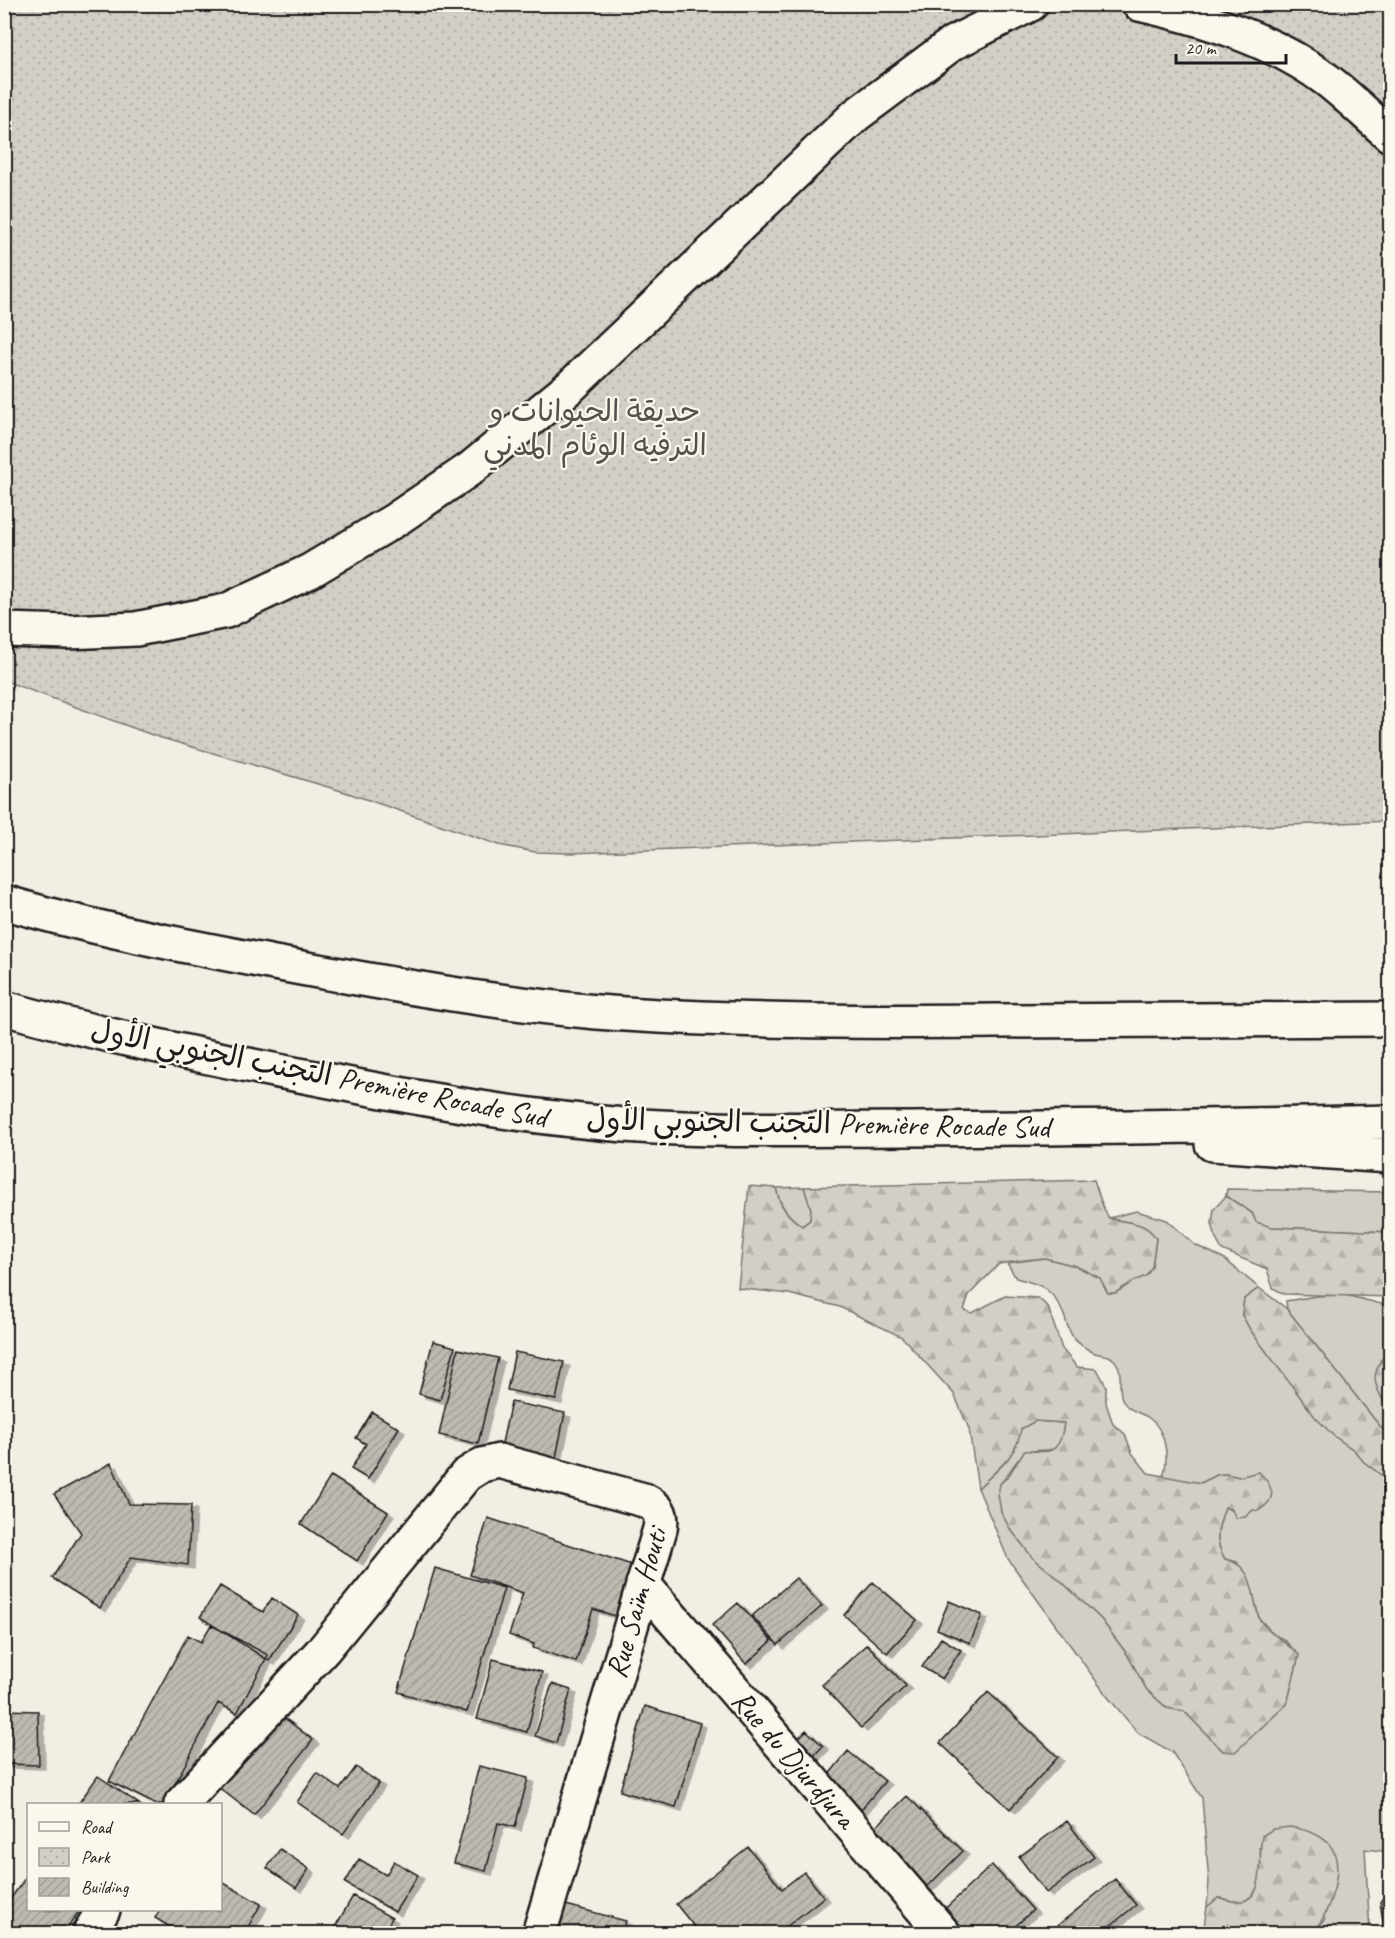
<svg xmlns="http://www.w3.org/2000/svg" width="1395" height="1938" font-family="Caveat,'Playpen Sans Arabic',sans-serif">
<style>
.grass{fill:#d2cfc6;stroke:#777671;stroke-width:1.5}
.forest{fill:url(#forest-firs);stroke:#777671;stroke-width:1.5}
.park{fill:url(#park-dots);stroke:#777671;stroke-width:1.5}
.building{fill:url(#building-hatch);stroke:#1c1c1c;stroke-width:1.5;filter:url(#shadow)}
.lines{fill:none;stroke-linecap:round;stroke-linejoin:round}
.minor-casing{stroke:#1c1c1c;stroke-width:38}
.highway-casing{stroke:#1c1c1c;stroke-width:38}
.minor{stroke:#fbf7ec;stroke-width:33}
.highway{stroke:#fbf7ec;stroke-width:33}
.labels{text-anchor:middle;dominant-baseline:central;stroke-width:4.5;stroke-linejoin:round;paint-order:stroke}
.park-label{font-size:30px;fill:#53524f;stroke:#fbf7ec}
.street-label{font-size:30px;fill:#1c1c1c;stroke:#fbf7ec}
</style>
<defs>
<pattern id="forest-firs" width="22" height="20" patternUnits="userSpaceOnUse" patternTransform="scale(1.5)"><rect width="22" height="20" fill="#d2cfc6"/><path d="M5 1l3.5 6h-7zM16 11l3.5 6h-7z" fill="#b4b1aa"/></pattern>
<pattern id="park-dots" width="8" height="8" patternUnits="userSpaceOnUse" patternTransform="scale(1.5)"><rect width="8" height="8" fill="#d2cfc6"/><path d="M2 2h.1M6 6h.1" fill="none" stroke="#b4b1aa" stroke-width="1.8" stroke-linecap="round"/></pattern>
<pattern id="building-hatch" width="6" height="6" patternUnits="userSpaceOnUse" patternTransform="scale(1.5)"><rect width="6" height="6" fill="#bdbab1"/><path d="M-1 1l2-2M0 6l6-6M5 7l2-2" fill="none" stroke="#a29f98"/></pattern>
<filter id="shadow"><feDropShadow dx="6" dy="4" stdDeviation="0" flood-color="#0004"/></filter>
</defs>
<rect width="100%" height="100%" fill="#f2eee4"/>
<filter id="ink" filterUnits="userSpaceOnUse"><feTurbulence type="fractalNoise" baseFrequency=".0167" numOctaves="2"/><feDisplacementMap in="SourceGraphic" scale="12" xChannelSelector="R" yChannelSelector="G"/><feConvolveMatrix kernelMatrix="1 2 1 2 8 2 1 2 1" color-interpolation-filters="sRGB"/></filter>
<g filter="url(#ink)">
<!-- grass -->
<path class="grass" d="M804 1187 811 1209 810 1220 802 1226C787 1215 780 1206 776 1188Z
M1227 1189 1390 1192V1232L1271 1227 1256 1222 1252 1213 1226 1196Z
M1136 1211 1167 1220 1195 1245 1223 1258 1259 1288 1244 1299 1242 1315 1251 1331 1334 1436 1354 1450 1364 1462 1384 1477 1390 1539V1852L1365 1849 1370 1933H1314L1325 1919 1259 1847C1264 1867 1262 1906 1232 1901 1227 1900 1223 1898 1218 1898L1207 1907 1209 1882 1202 1798 1172 1752 1138 1733 1107 1696 1008 1559 978 1488C997 1470 1017 1457 1020 1429L1035 1421 1064 1423C1060 1465 1043 1442 1023 1455 1017 1458 1007 1477 1000 1484L1001 1512 1009 1527 1032 1557 1059 1579 1101 1619 1127 1654 1147 1690 1167 1708 1184 1711 1223 1751 1251 1736 1287 1704 1299 1655 1283 1639 1274 1635 1259 1618 1252 1590 1237 1562 1225 1559C1213 1540 1218 1527 1225 1507L1245 1517 1253 1510 1259 1472 1239 1477 1226 1474 1217 1475 1201 1483 1163 1477C1169 1458 1167 1431 1149 1418 1140 1412 1128 1411 1123 1401 1116 1388 1125 1372 1115 1361 1108 1353 1104 1356 1095 1353 1089 1351 1076 1342 1073 1337 1069 1331 1066 1322 1064 1315 1052 1288 1043 1285 1016 1278L1007 1263 1045 1258 1076 1266 1100 1278 1108 1293H1115L1134 1281 1146 1276 1152 1267 1156 1239C1145 1220 1128 1224 1109 1218Z
M1345 1295 1390 1306V1350L1380 1361 1390 1414V1439L1287 1309 1286 1301 1317 1296Z"/>
<!-- forest -->
<path class="forest" d="M1094 1180C1099 1193 1101 1207 1109 1218 1128 1224 1144 1220 1156 1238L1152 1267 1146 1276 1134 1281 1115 1293H1108L1100 1278 1076 1266 1045 1258 1025 1260 999 1264 969 1295 964 1310 972 1313 1005 1296 1038 1298 1048 1307 1062 1349 1077 1367 1097 1369 1106 1386V1403L1113 1424 1125 1434 1132 1453 1148 1473 1201 1483 1217 1475 1226 1474 1239 1477 1259 1472C1273 1486 1279 1499 1258 1511L1253 1510 1245 1517 1236 1518 1232 1510 1225 1507C1218 1527 1213 1540 1225 1559 1250 1565 1251 1584 1256 1606 1257 1611 1258 1616 1260 1620 1270 1634 1287 1643 1299 1655L1287 1704 1235 1752 1223 1751 1184 1711 1167 1708 1147 1690 1127 1654 1101 1619 1059 1579 1032 1557 1009 1527 1001 1512 998 1494 1000 1484 1009 1475 1024 1451C1032 1450 1041 1453 1049 1451 1060 1448 1063 1432 1064 1423L1035 1421 1021 1429C1017 1457 997 1469 978 1488L969 1429 954 1394 902 1337 840 1307 789 1294 738 1288 749 1186 776 1188C780 1206 786 1215 802 1226L810 1220 811 1209 804 1187Z
M1226 1196 1252 1213 1256 1222 1271 1227 1390 1232V1297L1284 1294 1273 1288 1267 1269 1222 1250 1216 1239 1212 1223 1214 1209Z
M1259 1288 1287 1309 1390 1439V1449L1384 1477 1364 1462 1354 1450 1334 1436 1315 1417 1251 1331 1242 1315 1244 1299Z
M1390 1350V1414C1376 1385 1365 1378 1390 1350Z
M1290 1827C1303 1829 1320 1834 1329 1844 1348 1866 1328 1913 1314 1933H1203L1207 1907 1218 1898C1223 1898 1227 1900 1232 1901 1270 1907 1257 1855 1262 1836L1273 1829Z"/>
<!-- park -->
<path class="park" d="M4 5H1390V821L571 853 535 852 499 845 345 792 155 736 5 681Z"/>
<!-- building -->
<path class="building" d="M433 1341 455 1347 440 1400 419 1394Z
M458 1349 498 1358 478 1444 439 1435Z
M515 1352 564 1362 556 1400 507 1390Z
M511 1402 565 1413 553 1472 498 1461Z
M372 1412 399 1428 368 1479 351 1469 366 1444 356 1438Z
M111 1463 129 1504 191 1505 188 1565 131 1557 100 1608 52 1578 81 1533 54 1494Z
M331 1476 388 1512 357 1561 301 1524Z
M488 1518 635 1566 618 1617 593 1609 576 1662 533 1648 534 1644 509 1635 523 1593 470 1575Z
M435 1568 504 1588 467 1712 398 1692Z
M796 1578 822 1606 778 1645 752 1616Z
M873 1582 917 1620 887 1653 844 1615Z
M220 1586 263 1612 272 1598 298 1615 269 1661 200 1617Z
M949 1601 982 1615 970 1643 937 1629Z
M738 1603 772 1641 746 1664 712 1625Z
M211 1625 268 1655 237 1713 218 1703 164 1804H155L109 1781 188 1635 201 1642Z
M941 1638 961 1650 942 1679 922 1667Z
M867 1644 906 1686 861 1728 822 1685Z
M493 1659 542 1672 527 1732 477 1719Z
M552 1684 571 1690 556 1743 535 1736Z
M988 1692 1058 1757 1010 1809 940 1743Z
M645 1706 700 1723 676 1807 620 1791Z
M270 1707 313 1740 254 1815 212 1782Z
M4 1710 38 1711 39 1765 4 1764Z
M806 1730 823 1746 796 1774 779 1759Z
M848 1751 885 1781 859 1812 823 1782Z
M479 1766 528 1778 515 1827 498 1823 486 1871 454 1863Z
M356 1767 379 1783 343 1834 297 1802 317 1773 340 1789Z
M98 1776 139 1804H78Z
M907 1796 963 1851 924 1890 868 1835Z
M1067 1821 1094 1857 1046 1893 1019 1857Z
M748 1847 782 1889 804 1872 824 1897 777 1934H700L676 1904Z
M280 1849 309 1869 296 1888 267 1868Z
M359 1859 386 1875 394 1861 418 1875 395 1912 345 1883Z
M992 1865 1033 1910 1007 1934H948L934 1919Z
M28 1874V1910H80L63 1934 4 1933V1908Z
M1115 1879 1136 1905 1100 1934H1047Z
M220 1881 261 1904 244 1934H182L155 1918 160 1910H199L202 1911 203 1910H220Z
M1390 1888V1934H1385L1380 1902Z
M353 1896 392 1918 383 1934H331Z
M566 1905 626 1921 623 1934H558Z"/>
<g class="lines">
<defs>
<path id="minor" d="M1139 4C1205 19 1272 39 1327 80 1349 97 1369 117 1390 135
M4 630 68 632 136 629 226 611 310 571 395 520 470 469 570 387 856 115 953 43 1031 4
M643 1584 944 1934
M181 1804 325 1648 466 1475 482 1465 499 1461 644 1500C658 1507 663 1513 660 1529L539 1934
M89 1934 103 1910"/>
<path id="highway" d="M4 902C96 930 191 947 285 965 389 984 493 1003 597 1012 730 1022 864 1022 997 1021 1128 1021 1259 1020 1390 1019
M4 1008C108 1037 214 1059 320 1079 421 1099 522 1117 625 1125 721 1132 817 1129 913 1129 1072 1128 1231 1126 1390 1122
M1212 1144 1390 1156"/>
</defs>
<!-- minor casing -->
<use href="#minor" class="minor-casing"/>
<!-- highway casing -->
<use href="#highway" class="highway-casing"/>
<!-- minor -->
<use href="#minor" class="minor"/>
<!-- highway -->
<use href="#highway" class="highway"/>
</g>
</g>
<g class="labels">
<!-- park labels -->
<g class="park-label">
<text x="595" y="411">حديقة الحيوانات و<tspan x="595" dy="34">الترفيه الوئام المدني</tspan></text>
</g>
<!-- street labels -->
<g class="street-label">
<text transform="translate(319 1073) rotate(11)">التجنب الجنوبي الأول Première Rocade Sud</text>
<text transform="translate(818 1123) rotate(1)">التجنب الجنوبي الأول Première Rocade Sud</text>
<text transform="translate(636 1603) rotate(-74)">Rue Saïm Houti</text>
<text transform="translate(794 1759) rotate(49)">Rue du Djurdjura</text>
</g>
</g>
<!-- margin -->
<rect width="1395" height="1938" fill="none" stroke="#fbf7ec" stroke-width="24"/>
<rect x="12" y="12" width="1371" height="1914" fill="none" stroke="#1c1c1c" stroke-width="2" filter="url(#ink)"/>
<!-- legend -->
<rect x="27" y="1803" width="195" height="108" fill="#fbf7ec" stroke="#a29f99" stroke-width="1.5"/>
<rect x="39" y="1822" width="30" height="9" fill="#fbf7ec" stroke="#a29f99" stroke-width="1.5"/>
<text x="81" y="1833" font-size="18" fill="#1c1c1c">Road</text>
<rect x="39" y="1848" width="30" height="18" fill="url(#park-dots)" stroke="#a29f99" stroke-width="1.5"/>
<text x="81" y="1863" font-size="18" fill="#1c1c1c">Park</text>
<rect x="39" y="1878" width="30" height="18" fill="url(#building-hatch)" stroke="#a29f99" stroke-width="1.5"/>
<text x="81" y="1893" font-size="18" fill="#1c1c1c">Building</text>
<!-- scale -->
<path d="M1176 54v9h110v-9" fill="none" stroke="#1c1c1c" stroke-width="3"/>
<text x="1185" y="54" font-size="18" fill="#1c1c1c" stroke="#fbf7ec" stroke-width="4.5" paint-order="stroke">20 m</text>
</svg>
